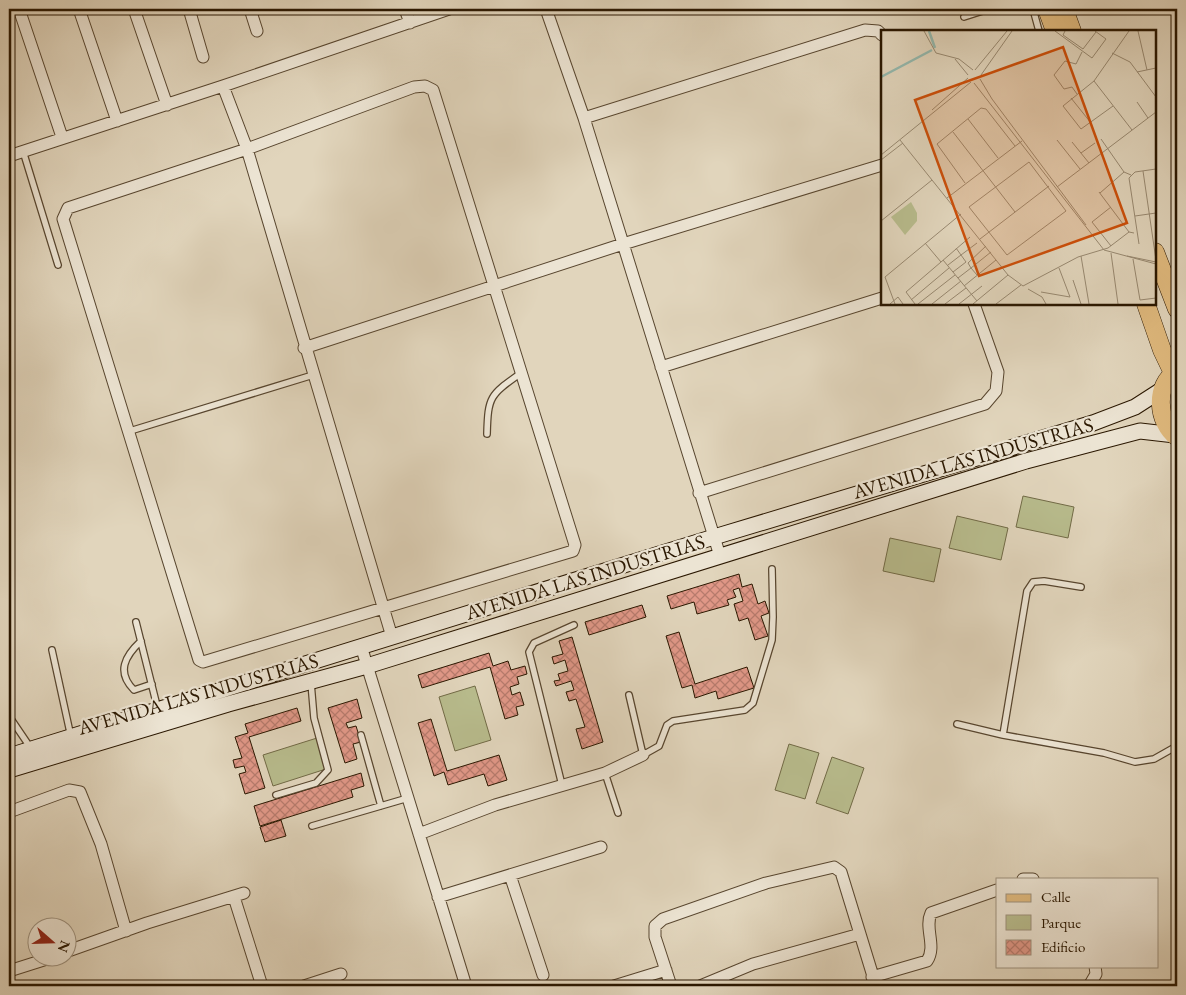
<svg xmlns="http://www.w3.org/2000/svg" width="1186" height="995" font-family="'EB Garamond',serif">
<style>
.green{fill:#b8bc8d;stroke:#716a46}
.building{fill:url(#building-cross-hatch);stroke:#2a1700}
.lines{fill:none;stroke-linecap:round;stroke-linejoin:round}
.lane-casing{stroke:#58462f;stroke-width:8}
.street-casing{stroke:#58462f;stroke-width:13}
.secondary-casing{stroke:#2a1700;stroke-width:17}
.primary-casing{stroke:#2a1700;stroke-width:19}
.lane{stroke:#ece4d3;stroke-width:5.5}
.street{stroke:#ece4d3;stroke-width:11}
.secondary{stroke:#ece4d3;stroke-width:15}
.primary{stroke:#e0ba7e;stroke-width:18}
.labels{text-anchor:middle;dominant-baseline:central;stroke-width:4.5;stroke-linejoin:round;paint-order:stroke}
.street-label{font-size:20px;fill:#2a1700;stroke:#ece4d3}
.inset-river{fill:none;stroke:#94b9ae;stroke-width:2.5}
.inset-road{fill:none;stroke:#988971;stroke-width:1}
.view{fill:#cc4f0a;fill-opacity:0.15;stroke:#cc4f0a;stroke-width:2.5}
.inset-edge{fill:none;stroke:#2a1700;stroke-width:2.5}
</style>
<defs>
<pattern id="building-cross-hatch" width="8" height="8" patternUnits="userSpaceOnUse" patternTransform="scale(1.25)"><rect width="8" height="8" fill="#e19888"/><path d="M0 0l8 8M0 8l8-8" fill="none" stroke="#b77b6d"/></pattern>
</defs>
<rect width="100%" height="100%" fill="#e1d5bc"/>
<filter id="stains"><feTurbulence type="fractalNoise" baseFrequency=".004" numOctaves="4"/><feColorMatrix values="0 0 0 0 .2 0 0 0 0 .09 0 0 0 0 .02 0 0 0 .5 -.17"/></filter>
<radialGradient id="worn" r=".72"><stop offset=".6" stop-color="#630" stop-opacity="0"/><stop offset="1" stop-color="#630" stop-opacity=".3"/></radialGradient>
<!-- green -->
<path class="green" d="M1023 496 1074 507 1068 538 1016 527Z
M957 516 1008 528 1001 560 949 548Z
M890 538 941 549 934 582 883 571Z
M475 686 491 740 455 751 439 697Z
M317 738 326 769 273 786 263 755Z
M789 744 819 753 805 799 775 790Z
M832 757 864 768 848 814 816 803Z"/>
<!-- building -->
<path class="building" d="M739 574 742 587 752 584 758 604 765 601 769 613 761 616 768 636 755 640 748 618 739 621 734 604 743 601 739 588 733 590 736 597 727 600 729 605 697 614 694 602 671 609 667 596Z
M642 605 646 617 589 635 585 622Z
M679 632 695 684 747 667 754 688 718 699 716 691 695 698 692 685 682 688 666 636Z
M572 637 603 742 582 749 576 729 585 727 576 699 569 701 566 692 574 690 571 681 556 686 554 681 560 680 558 674 568 671 565 660 554 664 552 657 563 654 559 641Z
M489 653 493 666 508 661 511 670 525 666 527 674 517 677 519 684 510 687 512 695 520 692 524 705 516 707 518 715 505 719 490 667 422 688 418 675Z
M357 699 362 718 346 723 348 728 356 726 361 742 353 744 357 759 345 763 328 708Z
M297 708 301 721 249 737 265 788 245 794 239 774 246 772 244 766 235 768 233 760 242 758 235 737 248 733 245 724Z
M431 719 447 771 499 755 507 780 488 786 484 774 448 785 444 772 434 776 418 723Z
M361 773 364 786 351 790 353 797 260 826 254 806Z
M281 820 286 836 265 842 260 827Z"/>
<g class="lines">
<defs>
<path id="lane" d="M1033 9 1039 31
M964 17 989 9
M23 151 58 265
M130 431 313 375
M487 434C488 396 490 395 521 373
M136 622 158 710
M141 641C125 656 116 672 134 690L152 684
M52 650 71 737
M629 695 643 755 659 746 667 725 673 721 745 710 753 703 772 640 773 617 772 569
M9 716 30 747
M957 724 1003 735 1104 753 1135 762 1154 759 1177 746
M361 735 381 806
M1003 735 1027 591 1033 582 1044 581 1081 587
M605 773 618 813
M562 785 529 652 534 643 574 625
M276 795 316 783 328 770 314 718 311 683
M312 826 408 798"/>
<path id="street" d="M19 9 62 137
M79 9 117 121
M134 9 167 105
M189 9 203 57
M250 9 257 31
M405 9 410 23
M546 9 584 118 720 556
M223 86 247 149 392 637
M425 86 433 90 575 545 573 551 203 662 199 660 63 219 68 208 247 149 414 87Z
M584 118 865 30 878 31 882 35
M9 156 223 86 449 9
M304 348 623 244 882 165
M661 367 882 298
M699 493 985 404 996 391 998 372 974 304
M361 646 466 986
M9 812 69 790 80 792 101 844 126 931
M419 834 495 805 605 773 643 755
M510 875 543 975
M1023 879H1033
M234 897 262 986
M438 897 601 847
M68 951 147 923 244 893
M9 971 50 958
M872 977 927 961C937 946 924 928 931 913L997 890
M304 986 341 974
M614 986 666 970
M671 986 655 937V926L663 919 766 883 834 867 841 872 876 986
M700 986 753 964 860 934
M1089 986 1096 974 1095 966"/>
<path id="secondary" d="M9 756 714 537 1093 423 1135 407 1163 389
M9 770 228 704 367 666 1026 461 1140 431 1175 435"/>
<path id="primary" d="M1047 9 1055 31
M1064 9 1072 31
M1155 252 1177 309
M1146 304 1162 350 1173 373
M1177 371C1154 385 1157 422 1177 437"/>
</defs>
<!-- lane casing -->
<use href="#lane" class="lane-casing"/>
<!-- street casing -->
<use href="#street" class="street-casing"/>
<!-- secondary casing -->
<use href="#secondary" class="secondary-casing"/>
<!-- primary casing -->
<use href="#primary" class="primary-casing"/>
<!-- lane -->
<use href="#lane" class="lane"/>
<!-- street -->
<use href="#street" class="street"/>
<!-- secondary -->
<use href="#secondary" class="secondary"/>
<!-- primary -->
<use href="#primary" class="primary"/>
</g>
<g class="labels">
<!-- street labels -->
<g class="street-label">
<text transform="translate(973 458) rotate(-16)">AVENIDA LAS INDUSTRIAS</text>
<text transform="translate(585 577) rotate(-17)">AVENIDA LAS INDUSTRIAS</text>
<text transform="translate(198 694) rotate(-16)">AVENIDA LAS INDUSTRIAS</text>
</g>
</g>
<!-- overview -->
<g transform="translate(881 30)">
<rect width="275" height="275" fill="#e1d5bc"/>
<path d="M30 172 36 183V191L24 205 10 187Z" fill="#b8bc8d"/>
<path class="inset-river" d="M48 1 54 18M0 47 51 20"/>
<path class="inset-road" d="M43 1 55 23 78 29 92 40M174 1 211 28 225 9 214 1M184 1 182 5 202 19 215 2M257 1 266 40M231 23 249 32 275 67M74 29 87 45M94 40 126 1M256 42 275 38M100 45 131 1M99 49 111 69 205 195M213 51 251 100M93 53 223 220 275 234M196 64 191 57 183 59 173 45 184 31 195 34 201 22M190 68 210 93M256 72 267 88M232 76 200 99 182 76 213 51 248 1M51 80 87 48M87 89 117 128M72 102 134 182M220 109 243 142 250 145M19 110 127 245 142 256 197 227 227 218 248 202M176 110 199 139M191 112 208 133M200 123 214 113M0 125 90 52M0 130 22 113M148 132 185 181 126 225 88 177ZM262 141 275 230M84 153 56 114 100 78 105 79 134 116M176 157 275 82M218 162 248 202 253 203M219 163 243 142M66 168 141 111M230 177 211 192 230 216M254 186 275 183M0 191 51 150M99 209 168 156M44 213 60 232 89 207M258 214 248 148 254 142 275 139M105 216 87 233 90 238 110 222M75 218 80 225 96 213M230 223 237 274M200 226 208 274M246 226 275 232M252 229 259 270 275 268M62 230 96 271M67 235 80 225 85 232 72 242M77 248 90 238 96 245M192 250 200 274M83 256 115 230M147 259 161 267 165 274M160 262 189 267 178 238M30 270 68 238M9 274 17 267 22 274M14 274 4 247 80 184M34 274 25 262 60 232M37 274 74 245M51 274 80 251M64 274 85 258M78 274 101 256M92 274 127 245M115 274 140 255"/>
<path class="view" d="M182 17 246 193 98 246 34 70Z"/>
<rect width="275" height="275" class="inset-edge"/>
</g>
<!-- margin -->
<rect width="1186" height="995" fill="none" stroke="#e1d5bc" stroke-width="30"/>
<rect x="10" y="10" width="1166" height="975" fill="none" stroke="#2a1700" stroke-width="2.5"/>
<rect x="15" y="15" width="1156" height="965" fill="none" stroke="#2a1700"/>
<!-- legend -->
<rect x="996" y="878" width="162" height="90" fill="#ece4d3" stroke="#9e927f"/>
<rect x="1006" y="894" width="25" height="8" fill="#e0ba7e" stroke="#9e927f"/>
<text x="1041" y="902" font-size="15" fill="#2a1700">Calle</text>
<rect x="1006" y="915" width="25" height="15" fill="#b8bc8d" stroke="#9e927f"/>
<text x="1041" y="928" font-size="15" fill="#2a1700">Parque</text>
<rect x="1006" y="940" width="25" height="15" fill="url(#building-cross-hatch)" stroke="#9e927f"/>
<text x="1041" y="952" font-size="15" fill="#2a1700">Edificio</text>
<!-- north arrow -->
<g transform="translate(52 942) rotate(110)"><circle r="24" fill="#ece4d3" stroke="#9e927f"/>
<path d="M0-4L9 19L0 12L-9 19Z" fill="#8f2418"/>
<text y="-8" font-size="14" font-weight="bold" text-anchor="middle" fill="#2a1700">N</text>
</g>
<rect width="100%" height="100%" filter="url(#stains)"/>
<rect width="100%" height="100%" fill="url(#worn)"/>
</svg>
